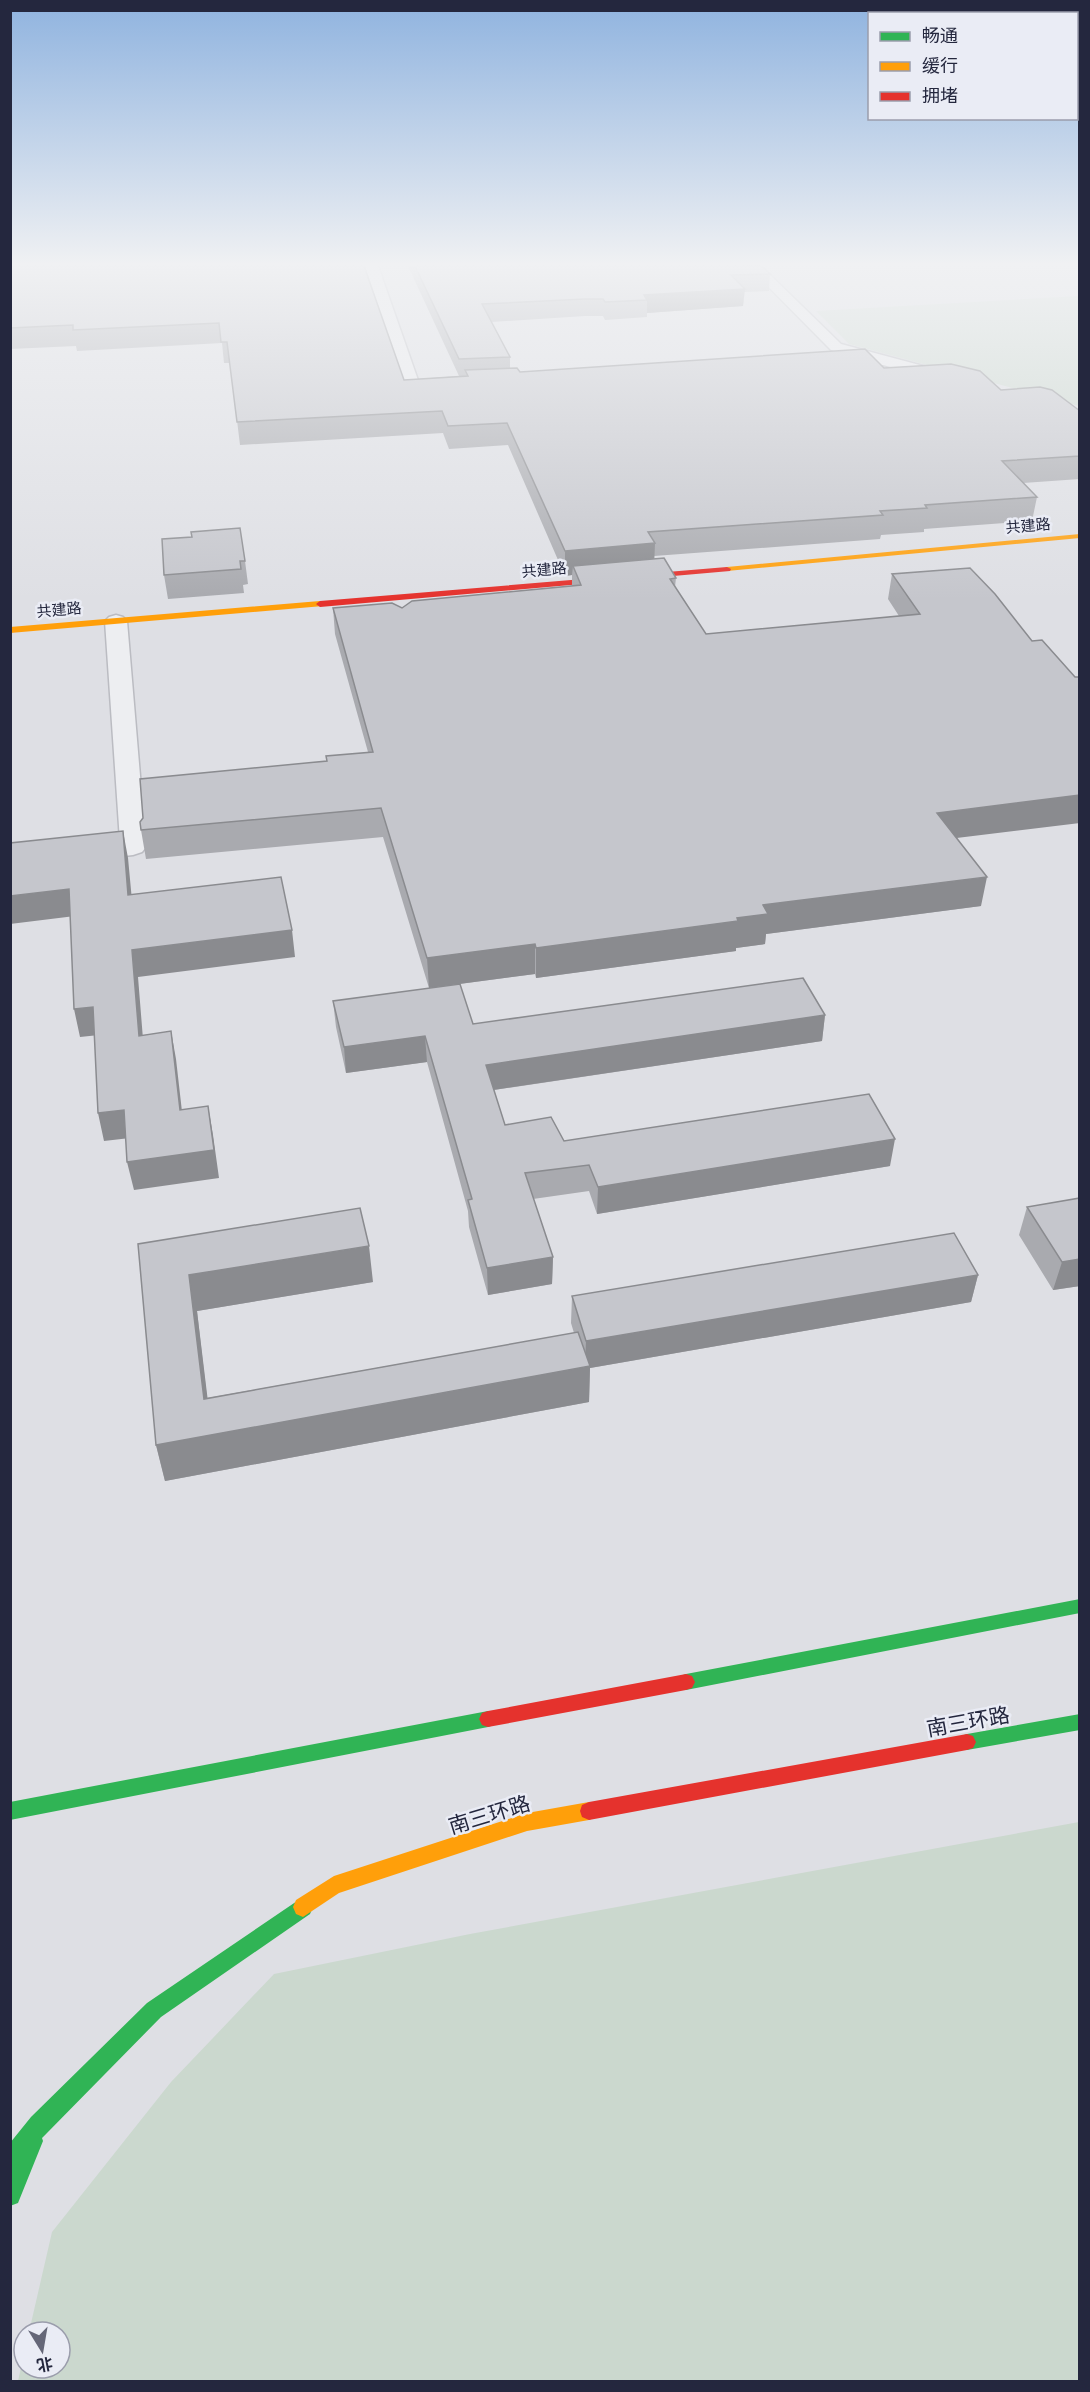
<svg xmlns="http://www.w3.org/2000/svg" width="1090" height="2392" font-family="'Noto Sans','Noto Sans SC',sans-serif">
<style>
.green{fill:#cbd8ce}
.lines{fill:none;stroke-linecap:round;stroke-linejoin:round}
.street-casing{stroke:#bbbcc2;stroke-width:3}
.street{fill:#edeef1;fill-rule:evenodd}
.fast{fill:#30b455;fill-rule:evenodd}
.slow{fill:#ff9f0a;fill-rule:evenodd}
.jam{fill:#e5322d;fill-rule:evenodd}
.wall{fill:#a9aaaf}
.shaded-wall{fill:#8a8b8f}
.building{fill:#c5c6cc;stroke:#8a8b8f;stroke-width:1.5}
.labels{text-anchor:middle;dominant-baseline:central;stroke-width:5;stroke-linejoin:round;paint-order:stroke}
.far-street-label{font-size:15px;fill:#24273e;stroke:#eaecf5}
.near-street-label{font-size:21px;fill:#24273e;stroke:#eaecf5}
</style>
<rect width="100%" height="100%" fill="#dedfe4"/>
<!-- green -->
<path class="green" d="M1079 296V406L849 344 816 311Z
M1079 1822V2381H18L24 2354V2368H60V2332H29L52 2232 171 2082 274 1974 470 1934Z"/>
<g class="lines">
<defs>
<path id="street" d="M365 266H378L419 383H455L457 386 455 389 407 391Z
M748 266H761L841 344 957 375 959 378 951 383 883 365 824 366 822 363 824 360 855 357 831 350Z
M116 615 123 617 127 621 146 847 142 852 133 855 10 869V853L120 841 105 621 109 617Z"/>
</defs>
<!-- street casing -->
<use href="#street" class="street-casing"/>
<!-- street -->
<use href="#street" class="street"/>
<!-- fast -->
<path class="fast" d="M1080 1599V1613L686 1690 680 1688 677 1682 680 1676 686 1674Z
M488 1711 494 1713 497 1719 494 1725 488 1727 10 1820V1802Z
M1080 1714V1730L967 1750 961 1748 958 1742 961 1736 967 1734Z
M303 1897 310 1900 313 1907 310 1914 161 2017 47 2133 42 2138 43 2141 18 2203 10 2206V2143L31 2117 147 2003Z"/>
<!-- slow -->
<path class="slow" d="M1080 534V538L727 571 723 569 727 567Z
M320 601 324 604 323 606 10 633V627Z
M589 1802 596 1805 598 1811 596 1817 589 1820 527 1831 339 1893 303 1917 296 1914 293 1907 296 1900 334 1876 527 1813Z"/>
<!-- jam -->
<path class="jam" d="M727 567 731 569 730 571 320 607 316 604 320 601Z
M686 1674 692 1676 695 1682 692 1688 686 1690 488 1727 482 1725 479 1719 482 1713 488 1711Z
M967 1734 973 1736 976 1742 973 1748 967 1750 589 1820 582 1817 580 1811 582 1805 589 1802Z"/>
</g>
<!-- wall -->
<path class="wall" d="M10 266H364L404 380 459 376 408 266H762L770 274 769 291 744 292 743 306 647 313V317L605 320 603 316H585L491 322 510 357V368L520 372 884 368 1001 390 1080 411V479L1023 483 1037 497 1032 521 924 529V532L881 535 880 539 654 556V559L676 578 675 587 706 634 899 616 888 599 892 574 970 568 957 838 981 906 766 934 765 944 736 948V951L536 978 535 974 429 988 383 837 146 859 141 830 326 761 368 752 335 634 333 608H402L572 586V575L565 576 508 445 449 449 443 433 240 445 230 363H224L222 343 77 351 76 346 10 349Z
M162 539 245 561 248 584 243 585 244 593 168 599 164 575Z
M333 1001 473 1024 825 1015 822 1041 494 1090 505 1125 564 1141 890 1166 597 1214 589 1191 533 1199 553 1257 552 1284 488 1295 469 1227 468 1211 427 1062 346 1073 336 1027Z
M1080 1198V1286L1053 1290 1019 1235 1027 1207Z
M138 1244 373 1282 197 1311 207 1398 574 1333 571 1323 572 1296 978 1275 971 1302 590 1368 589 1402 165 1481 156 1445Z"/>
<!-- shaded-wall -->
<path class="shaded-wall" d="M745 289 743 306 647 313V300L644 295Z
M655 543 654 568 573 566 572 575 565 576V551Z
M1080 795V823L932 841 937 813Z
M123 831 128 858 134 922 128 895Z
M987 877 981 906 766 934 765 944 736 948V951L536 978V948L737 918 763 905Z
M69 889 75 916 10 924V896Z
M292 930 295 957 138 977 145 1064 139 1036 132 950Z
M535 944V974L429 988 427 958Z
M93 1007 99 1035 80 1037 74 1009Z
M825 1015 822 1041 486 1091V1065Z
M171 1031 176 1059 185 1138 180 1110Z
M425 1036 427 1062 346 1073 344 1047Z
M208 1106 213 1135 219 1178 134 1190 127 1162Z
M124 1110 130 1138 104 1141 98 1113Z
M895 1139 890 1166 597 1214 598 1187Z
M369 1246 373 1282 197 1311 212 1435 204 1399 189 1275Z
M553 1257 552 1284 488 1295 487 1268Z
M1080 1259V1286L1053 1290 1062 1262Z
M978 1275 971 1302 590 1368 589 1402 165 1481 156 1445 585 1367 586 1341Z"/>
<!-- building -->
<path class="building" d="M10 266H364L404 380 468 376 465 370 517 368 520 372 865 349 884 368 951 364 980 371 1001 390 1040 387 1052 390 1080 411V456L1002 461 1037 497 925 505 927 508 880 511 883 515 648 532 655 543 565 551 507 423 448 426 442 411 237 422 227 342H221L219 323 73 330V325L10 328Z
M415 266H762L770 274 731 275 745 289 644 295 647 300 605 302 603 299H585L482 304 510 357 459 359Z
M240 528 245 561H240L241 569 164 575 162 539 192 537 191 532Z
M664 558 676 578 670 579 706 634 920 614 892 574 970 568 995 594 1032 641 1042 640 1075 677H1080V795L937 813 987 877 763 905 768 914 737 918 738 921 536 948 535 944 427 958 381 808 141 830 140 822 143 818 140 779 327 761 326 756 373 752 333 608 392 603 402 608 412 601 581 585 573 566Z
M123 831 128 895 281 877 292 930 132 950 139 1036 171 1031 180 1110 208 1106 214 1150 127 1162 124 1110 98 1113 93 1007 74 1009 69 889 10 896V843Z
M803 978 825 1015 486 1065 505 1125 551 1117 564 1141 869 1094 895 1139 598 1187 589 1165 525 1173 553 1257 487 1268 468 1200 472 1199 425 1036 344 1047 333 1001 460 984 473 1024Z
M1080 1198V1259L1062 1262 1027 1207Z
M360 1208 369 1246 189 1275 204 1399 578 1332 590 1366 156 1445 138 1244Z
M954 1233 978 1275 586 1341 572 1296Z"/>
<!-- sky -->
<linearGradient id="sky" x2="0" y2="1"><stop stop-color="#8fb3df"/><stop offset="0.44" stop-color="#f0f1f3"/><stop offset="1" stop-color="#f0f1f3" stop-opacity="0"/></linearGradient>
<rect width="1090" height="600" fill="url(#sky)"/>
<g class="labels">
<!-- far-street labels -->
<g class="far-street-label">
<text transform="translate(1028 525) rotate(-5)">共建路</text>
<text transform="translate(544 569) rotate(-5)">共建路</text>
<text transform="translate(59 609) rotate(-5)">共建路</text>
</g>
<!-- near-street labels -->
<g class="near-street-label">
<text transform="translate(968 1721) rotate(-10)">南三环路</text>
<text transform="translate(489 1814) rotate(-17)">南三环路</text>
</g>
</g>
<!-- border -->
<rect width="1090" height="2392" fill="none" stroke="#24273e" stroke-width="24"/>
<!-- legend -->
<rect x="868" y="12" width="210" height="108" fill="#eaecf5" stroke="#9b9dac" stroke-width="1.5"/>
<rect x="880" y="32" width="30" height="9" fill="#30b455" stroke="#9b9dac" stroke-width="1.5"/>
<text x="922" y="42" font-size="18" fill="#24273e">畅通</text>
<rect x="880" y="62" width="30" height="9" fill="#ff9f0a" stroke="#9b9dac" stroke-width="1.5"/>
<text x="922" y="72" font-size="18" fill="#24273e">缓行</text>
<rect x="880" y="92" width="30" height="9" fill="#e5322d" stroke="#9b9dac" stroke-width="1.5"/>
<text x="922" y="102" font-size="18" fill="#24273e">拥堵</text>
<!-- north arrow -->
<g transform="translate(42 2350) rotate(169)"><circle r="28" fill="#eaecf5" stroke="#9b9dac" stroke-width="1.5"/>
<path d="M0-4.5L10 22L0 15L-10 22Z" fill="#656778"/>
<text y="-9" font-size="16" font-weight="bold" text-anchor="middle" fill="#24273e">北</text>
</g>
</svg>
